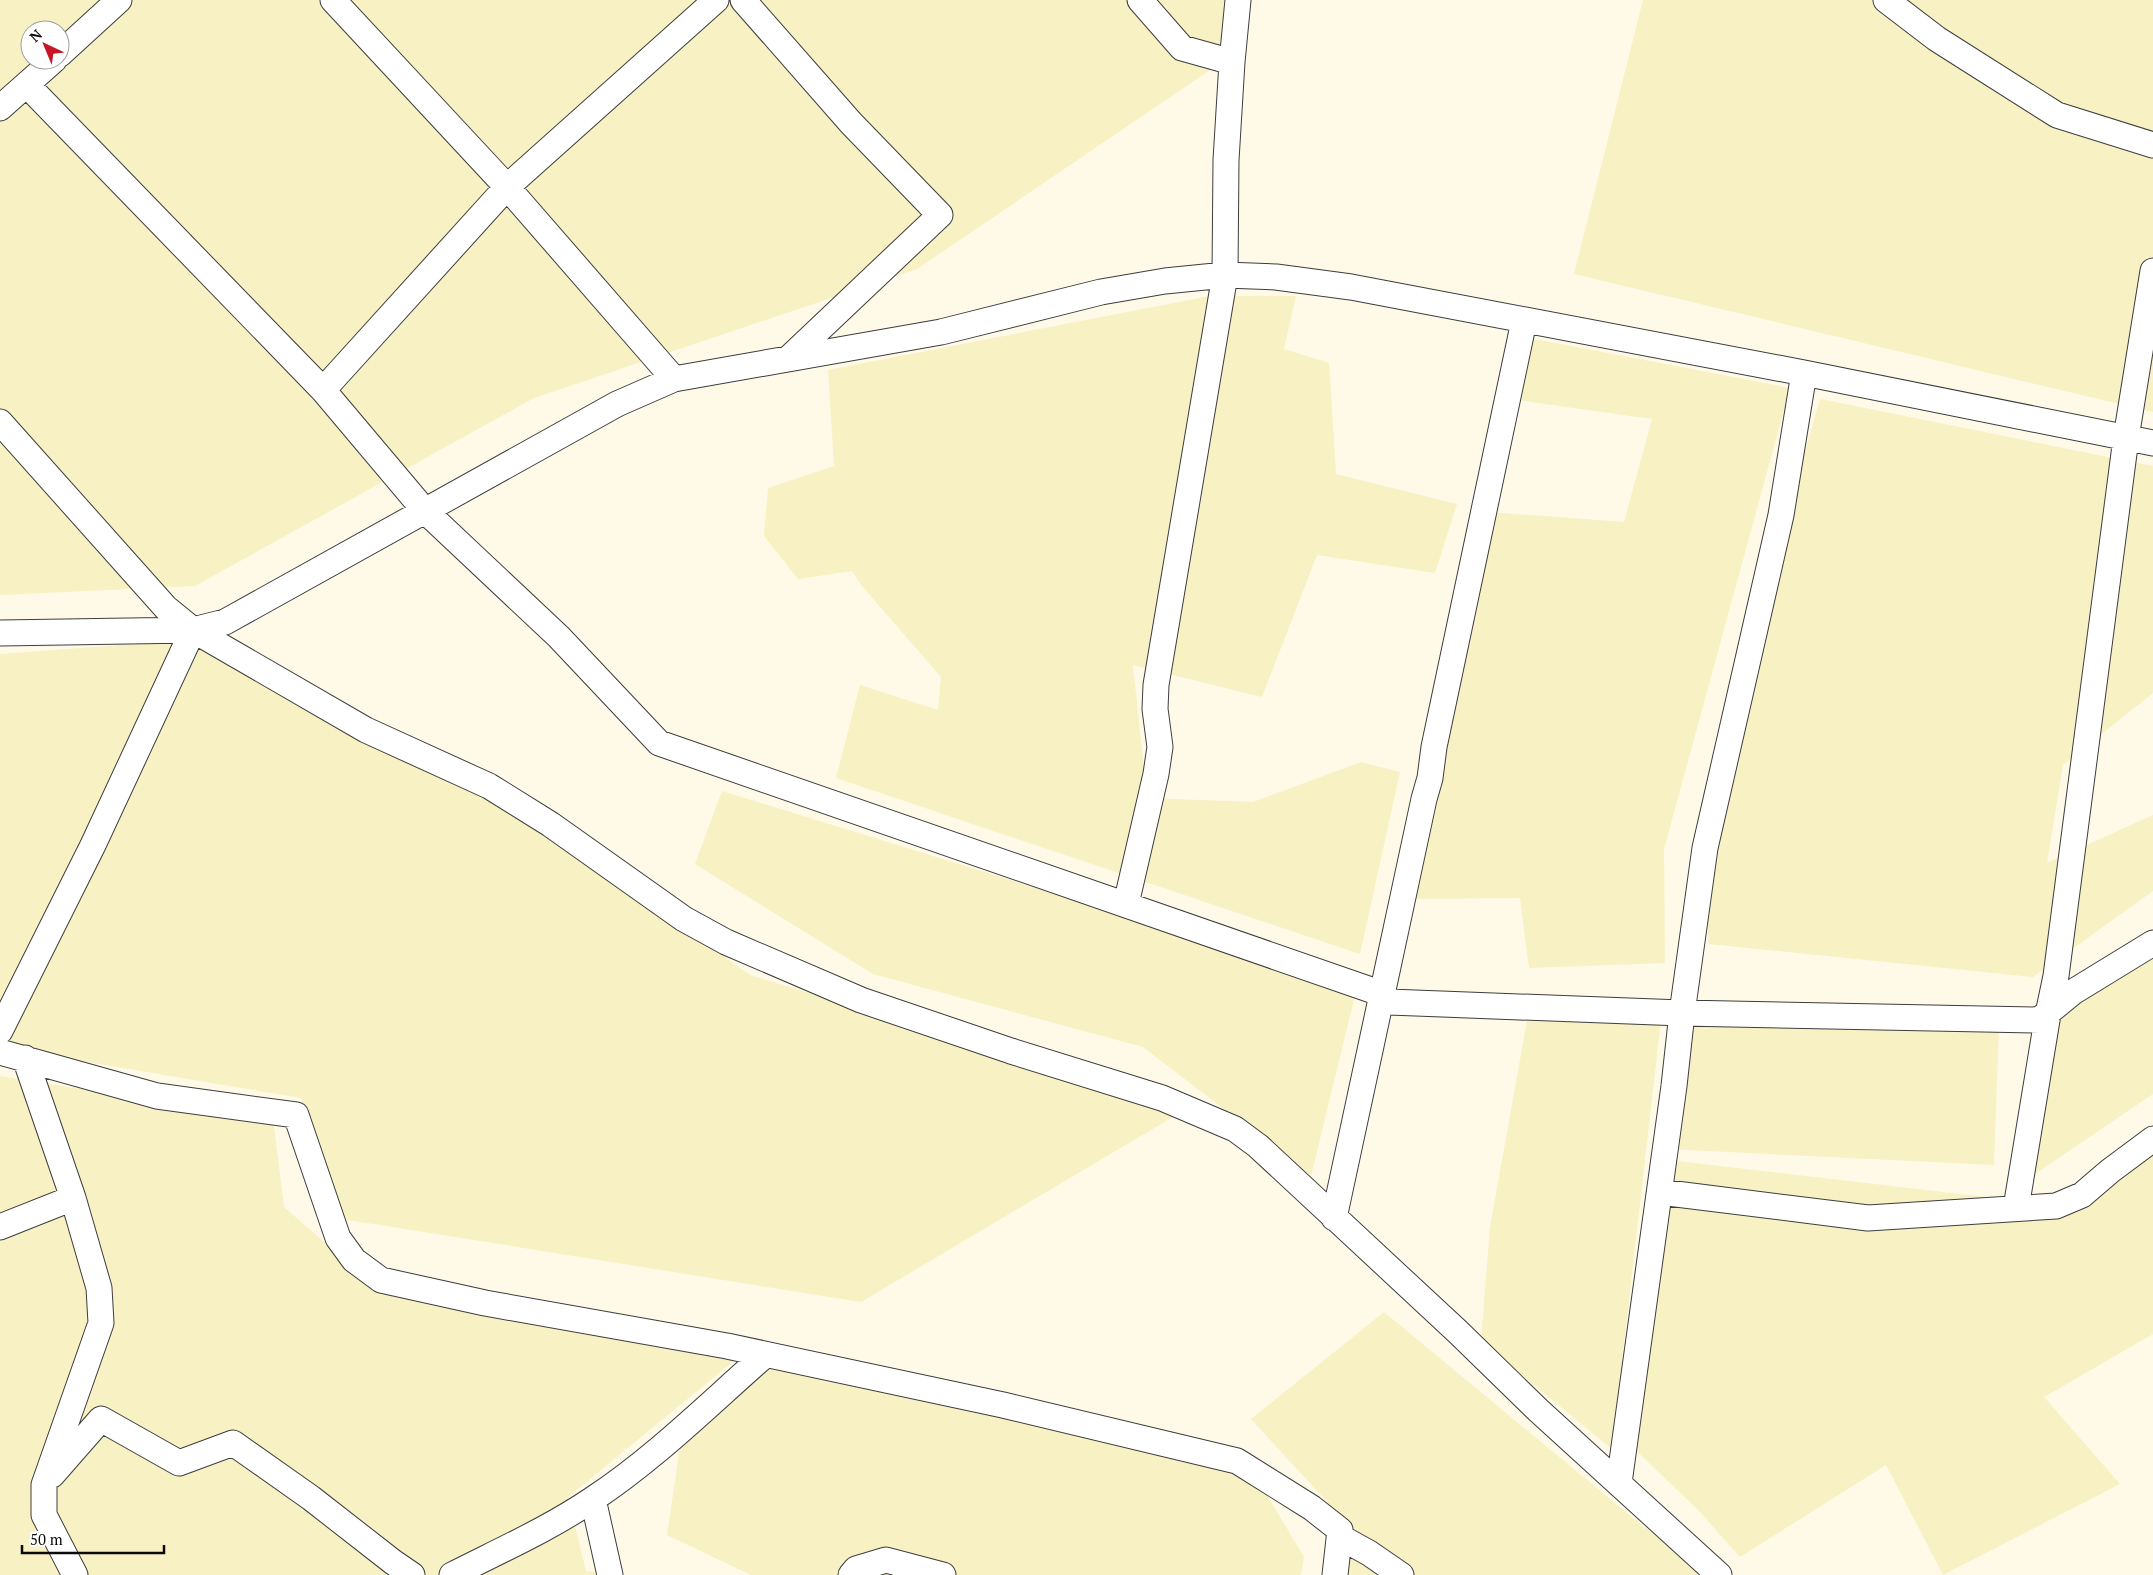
<svg xmlns="http://www.w3.org/2000/svg" width="2153" height="1575" font-family="'PT Serif',serif">
<style>
.farmland{fill:#f8f1c4;fill-rule:evenodd}
.lines{fill:none;stroke-linecap:round;stroke-linejoin:round}
.minor-casing{stroke:#3d3d3d;stroke-width:27}
.minor{stroke:#fff;stroke-width:25}
</style>
<rect width="100%" height="100%" fill="#fff9e7"/>
<!-- farmland -->
<path class="farmland" d="M0 0H1239L1216 66 917 269 534 398 195 586 0 595ZM30 30H60V60H30Z
M1643 0H2153V412L1574 274Z
M1210 296H1296L1284 349 1329 363 1336 474 1457 504 1435 573 1317 555 1262 697 1133 665 1147 798 1253 802 1361 762 1400 772 1360 954 836 778 860 685 938 710 941 677 861 585 852 571 798 579 764 536 768 488 834 466 828 370Z
M1514 335 1790 388 1664 849 1665 963 1529 968 1520 898 1408 899 1489 512 1624 522 1652 419 1502 398Z
M1820 399 2153 466V693L2063 765 2047 863 2153 815V891L2033 977 1709 944 1702 813Z
M187 640 505 801 750 975 1188 1108 861 1302 342 1219 301 1098 0 1047V654Z
M722 791 1357 987 1311 1176 1143 1047 873 974 695 864Z
M2153 938V1094L2032 1176 2033 1017Z
M1688 1000 1999 1027 1994 1165 1667 1149Z
M1530 1004 1662 1011 1612 1449 1481 1342 1490 1227Z
M0 1076 273 1119 284 1207 339 1255 735 1360 568 1497 586 1571 613 1575H0Z
M2153 1150V1334L2044 1397 2120 1484 1943 1575 1886 1465 1740 1557 1698 1510 1625 1440 1677 1161 2003 1199 2070 1212Z
M1384 1312 1644 1527 1725 1575H1339L1328 1503 1251 1419Z
M765 1349 1251 1468 1304 1557 1301 1575H751L667 1535 680 1446Z"/>
<g class="lines">
<defs>
<path id="minor" d="M333 0 507 187 674 379
M743 0 851 123 940 215 788 359
M1140 0 1182 48 1232 62
M1886 0 1937 39 2057 115 2153 145
M60 54 119 0
M27 85 323 390 425 511 559 637 659 743 1374 991 1389 1002 1682 1013 2039 1020 2073 992 2153 943
M0 108 54 60
M323 390 507 187 716 0
M0 422 166 608 193 630 366 730 489 786 550 824 684 919 726 942 861 1000 1011 1051 1162 1098 1235 1129 1258 1146 1458 1332 1538 1410 1719 1575
M0 633 193 630 225 622 617 404 674 379 941 332 1101 292 1165 281 1225 275 1276 277 1351 287 1804 373 2153 443
M1126 904 1156 774 1160 747 1155 709 1156 685 1225 275 1226 160 1232 62 1238 0
M0 1031 93 845 193 630
M0 1052 157 1096 296 1115 338 1238 354 1260 381 1280 485 1303 727 1346 1003 1405 1237 1461 1312 1508 1340 1530 1335 1575
M25 1058 73 1198 99 1288 101 1323 44 1485V1515L75 1575
M1660 1192 1868 1218 2056 1206 2082 1195 2110 1171 2153 1139
M2016 1208 2048 1014 2056 976 2126 438 2153 271
M1334 1218 1424 799 1430 778 1434 747 1524 321
M0 1227 73 1198
M52 1475 101 1419 179 1463 233 1443 311 1498 393 1562 412 1575
M1619 1483 1674 1086 1682 1013 1705 848 1781 515 1804 373
M593 1499 610 1575
M1340 1537 1369 1553 1401 1575
M452 1575C499 1551 549 1529 593 1499 655 1458 709 1404 765 1355
M851 1575 856 1569 886 1560 943 1575"/>
</defs>
<!-- minor casing -->
<use href="#minor" class="minor-casing"/>
<!-- minor -->
<use href="#minor" class="minor"/>
</g>
<!-- north arrow -->
<g transform="translate(45 45) rotate(316)"><circle r="24" fill="#ffffff" stroke="#9d9d9d"/>
<path d="M0-4L9 19L0 12L-9 19Z" fill="#c61624"/>
<text y="-8" font-size="14" font-weight="bold" text-anchor="middle" fill="#0a0a0a">N</text>
</g>
<!-- scale -->
<path d="M22 1545v8h142v-8" fill="none" stroke="#0a0a0a" stroke-width="2.5"/>
<text x="30" y="1545" font-size="15" fill="#0a0a0a" stroke="#ffffff" stroke-width="4" paint-order="stroke">50 m</text>
</svg>
